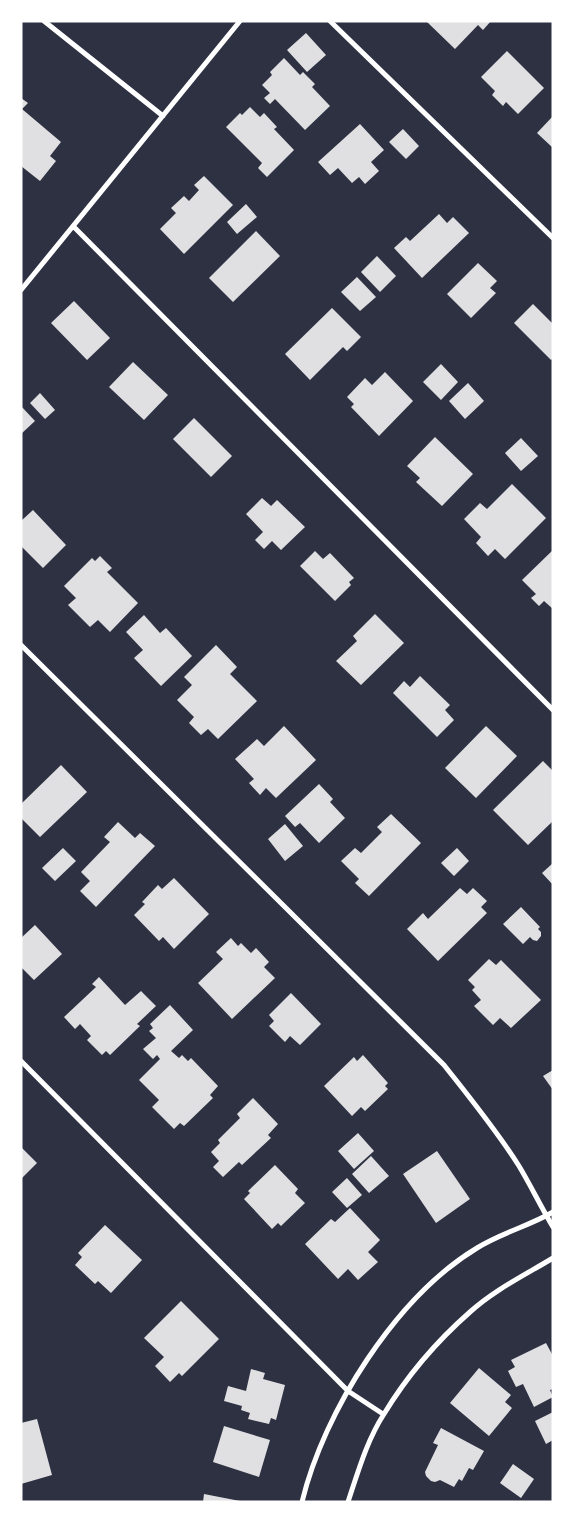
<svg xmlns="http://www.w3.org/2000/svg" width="574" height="1523" font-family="'PT Serif',serif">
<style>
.building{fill:#e0e0e3}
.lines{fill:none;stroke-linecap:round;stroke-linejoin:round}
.minor{stroke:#fff;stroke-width:5}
</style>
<rect width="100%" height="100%" fill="#2d3142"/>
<!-- building -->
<path class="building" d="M426 21H491L483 30 478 25 455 49Z
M306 33 326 55 307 72 287 50Z
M507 51 544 88 518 114 506 102 503 106 492 95 495 91 481 77Z
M284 58 300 75 303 72 315 84 312 87 330 106 305 130 275 99 270 104 264 98 270 93 262 85 272 75 270 72Z
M21 98 28 103 22 109 61 142 50 156 56 161 40 181 21 166Z
M250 107 260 117 264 113 277 127 274 129 294 150 267 177 258 168 262 163 226 127 240 113 242 115Z
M553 116V148L537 133Z
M360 124 384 150 371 162 379 171 365 184 359 177 352 183 338 168 330 175 318 162Z
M403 129 419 146 406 159 389 142Z
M204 176 233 205 184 254 160 229 176 213 171 208 184 196 189 201 199 190 194 185Z
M246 204 257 217 237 234 227 222Z
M439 214 447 223 453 217 469 233 422 278 394 248 406 237 410 241Z
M256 231 280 256 233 302 209 278Z
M377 256 396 276 380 292 361 272Z
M478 263 497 281 490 288 496 293 471 318 447 294Z
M357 277 376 297 360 311 341 292Z
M74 301 110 338 87 360 51 323Z
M533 304 553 324V358L551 360 514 323Z
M332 308 361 337 347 351 343 347 310 380 285 354Z
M133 362 168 395 144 420 109 387Z
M441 364 458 382 441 400 423 382Z
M385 372 413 401 379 436 351 407 354 404 347 397 365 378 372 385Z
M468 383 484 401 465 419 449 401Z
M40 393 55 410 45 419 30 403Z
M21 406 35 421 21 434Z
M194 418 232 456 211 477 173 439Z
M435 437 473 474 442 506 416 482 420 478 407 466Z
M521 438 538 456 521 471 505 453Z
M512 484 546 518 505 559 495 549 488 556 476 543 481 537 464 519 480 503 487 509Z
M262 498 271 506 277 500 305 527 281 550 272 541 264 549 255 540 263 532 246 514Z
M33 510 66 545 43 568 21 546V521Z
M553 550V609L544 601 539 606 531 598 536 594 522 580Z
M315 551 323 559 330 553 354 578 349 582 351 585 335 601 300 566Z
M100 556 112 568 107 572 138 603 110 632 98 620 90 627 68 605 76 598 64 586 92 558 95 561Z
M375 614 404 643 361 685 336 661 357 641 353 636Z
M144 615 160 633 166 628 192 656 161 686 134 658 143 650 126 632Z
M216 645 237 667 230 674 257 701 218 739 208 729 201 735 189 723 194 717 177 700 192 685 184 677Z
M420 676 450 705 445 710 454 720 437 737 393 693 404 681 410 687Z
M284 726 316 760 276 798 266 788 260 795 249 783 254 779 235 759 257 739 264 746Z
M486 726 517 756 476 798 445 768Z
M543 761 553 771V821L528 845 493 810Z
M61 765 87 792 40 837 21 818V804Z
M319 784 333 799 330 802 345 818 319 843 300 823 295 827 285 816Z
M391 814 421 843 369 896 355 883 359 879 341 861 355 848 361 853 382 832 377 827Z
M118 822 135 838 140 833 155 846 96 907 80 891 90 881 81 872 110 842 104 837Z
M285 824 303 846 285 861 268 839Z
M63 848 76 861 55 881 42 868Z
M457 848 469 861 454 876 441 863Z
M553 863V885L542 873Z
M174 878 209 914 174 949 163 937 159 941 134 915 145 904 142 902 158 885 162 889Z
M460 888 467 894 473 888 487 901 481 907 487 913 438 961 407 929 423 913 428 919Z
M521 907 540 927 538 929 541 932V936L537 941 533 940 530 937 523 944 503 924Z
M35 925 62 954 34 980 21 967V938Z
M231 938 238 946 241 943 251 953 256 948 269 962 264 967 275 978 232 1019 198 983 223 959 216 952Z
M489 959 496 965 501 960 541 1000 511 1028 500 1018 493 1025 474 1006 481 1000 472 990 475 987 468 980Z
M99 977 125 1005 141 991 156 1006 137 1024 140 1026 110 1055 106 1051 102 1055 87 1040 91 1036 80 1024 75 1029 64 1017 96 987 92 984Z
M291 993 321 1024 300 1045 290 1036 285 1042 269 1026 274 1021 269 1015Z
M170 1005 193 1030 171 1051 179 1058 182 1055 188 1061 191 1058 218 1086 210 1095 213 1098 184 1126 180 1123 174 1129 152 1107 159 1100 139 1080 160 1059 157 1055 153 1059 143 1049 156 1038 149 1031 153 1028 150 1024Z
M363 1055 388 1083 385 1086 388 1089 365 1111 361 1107 352 1116 324 1086 354 1057 357 1061Z
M553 1070V1090L543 1076Z
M253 1098 278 1124 268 1135 271 1138 242 1165 239 1162 223 1177 213 1167 219 1161 211 1152 220 1143 218 1140 240 1118 237 1114Z
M358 1133 374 1151 354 1169 338 1151Z
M21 1147 37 1163 21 1179Z
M437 1151 470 1199 436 1223 403 1174Z
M371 1156 389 1176 369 1193 352 1174Z
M275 1165 298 1189 295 1193 305 1203 281 1226 278 1223 272 1229 244 1199 250 1193 248 1191Z
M347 1178 362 1195 347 1208 332 1192Z
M350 1208 380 1240 368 1252 378 1262 358 1280 348 1269 338 1279 305 1244 331 1219 335 1222Z
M105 1225 142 1260 111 1293 98 1281 95 1284 75 1265 82 1257 78 1253Z
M181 1301 219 1339 182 1376 179 1373 170 1382 155 1366 164 1357 144 1338Z
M546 1343 553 1356V1389L550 1390 553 1397 534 1407 523 1384 516 1387 508 1371 515 1367 511 1360Z
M479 1368 511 1395 505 1402 512 1408 489 1436 450 1403Z
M251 1369 265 1373 263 1379 285 1385 276 1420 271 1418 269 1424 248 1419 250 1413 241 1410 242 1406 224 1401 228 1386 246 1391Z
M553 1412V1440L546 1444 535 1421Z
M37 1419 52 1475 21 1484V1423Z
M224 1426 270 1440 259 1477 213 1462Z
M441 1428 484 1451 473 1470 469 1468 462 1481 459 1479 454 1487 440 1480 435 1482 431 1481 426 1476 425 1472 438 1445 433 1443Z
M513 1464 534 1479 521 1498 500 1483Z
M204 1494 240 1501 239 1502H203Z"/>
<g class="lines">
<!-- minor -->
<path class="minor" d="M44 21 163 116
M330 21 553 238
M73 226 553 710
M21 290 240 21
M21 645 444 1065C470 1098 497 1131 519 1166 531 1186 541 1207 553 1227
M21 1061 348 1391 383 1414
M302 1502C324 1411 396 1297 477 1248 501 1233 529 1226 553 1212
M348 1502C358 1472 367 1440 384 1414 407 1376 437 1341 470 1312 494 1290 525 1275 553 1258"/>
</g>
<!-- border -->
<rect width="574" height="1523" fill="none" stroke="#ffffff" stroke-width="45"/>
</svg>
